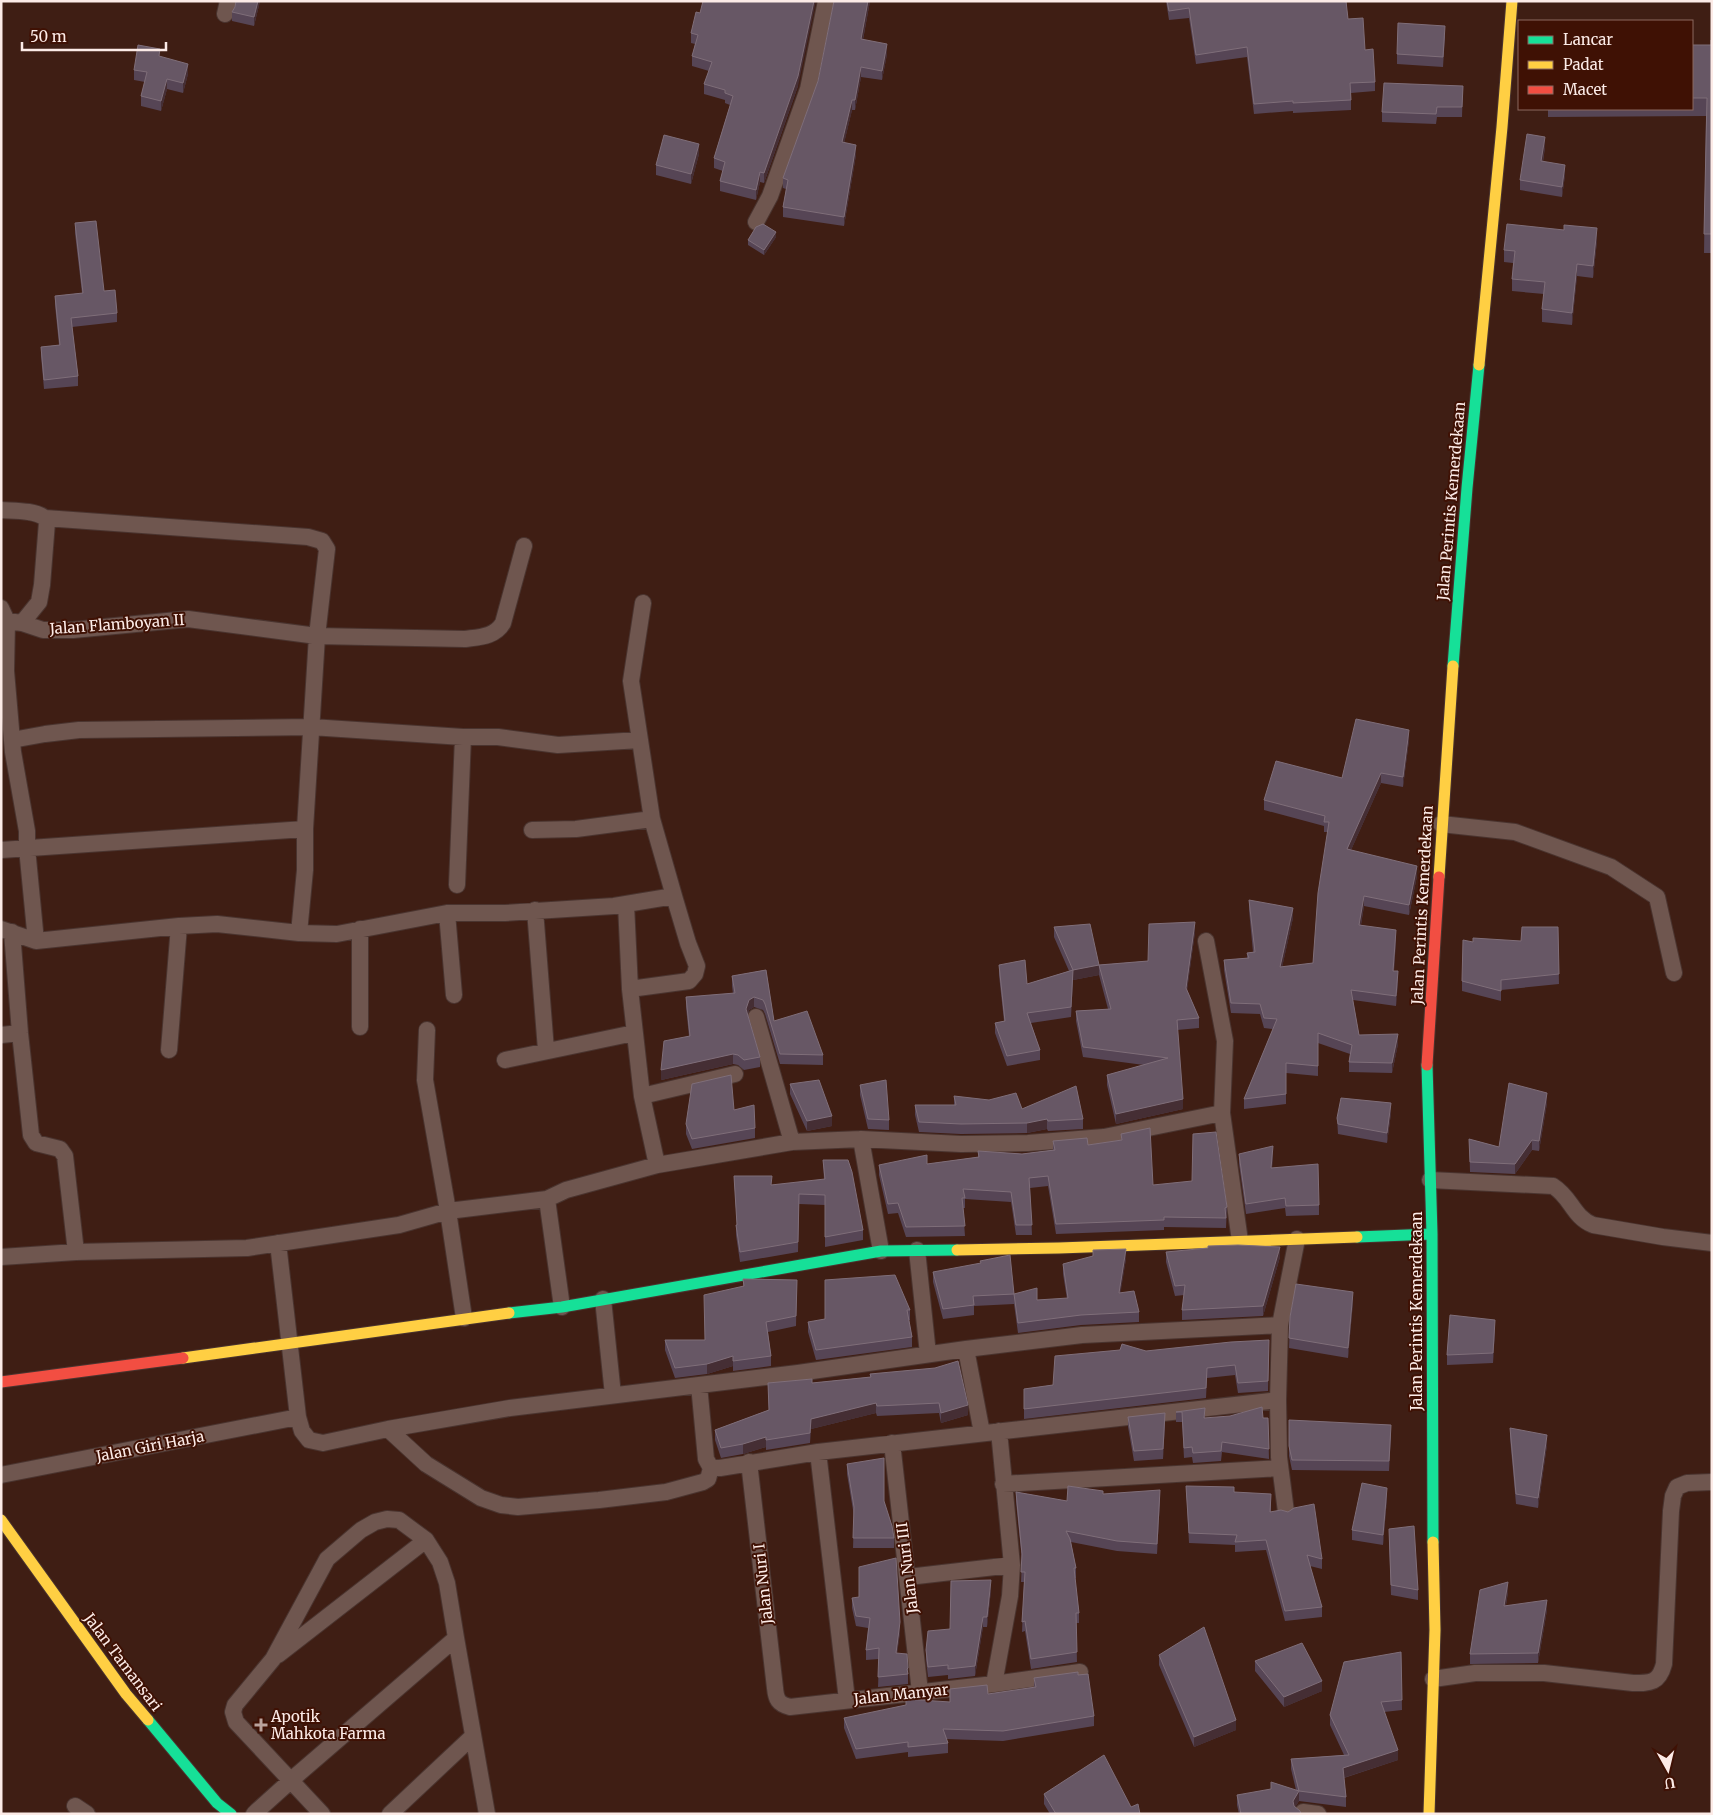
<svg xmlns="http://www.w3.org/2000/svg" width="1713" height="1815" font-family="Merriweather,serif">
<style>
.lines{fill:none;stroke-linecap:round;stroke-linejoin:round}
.street-casing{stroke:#4a342f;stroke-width:18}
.fast-casing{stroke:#4a342f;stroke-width:13}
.slow-casing{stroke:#4a342f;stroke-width:13}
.jam-casing{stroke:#4a342f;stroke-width:13}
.street{stroke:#6f564f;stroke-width:16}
.fast{stroke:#16e098;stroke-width:11}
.slow{stroke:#ffcf43;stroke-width:11}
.jam{stroke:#f24e42;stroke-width:11}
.wall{fill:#564555}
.shaded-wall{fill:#452e34}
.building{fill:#675765;stroke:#7f6e79}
.poi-dot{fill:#baa39d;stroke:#3f1104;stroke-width:2}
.labels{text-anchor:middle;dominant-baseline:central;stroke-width:4;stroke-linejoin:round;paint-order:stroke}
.street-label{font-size:15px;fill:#fcebe7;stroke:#3f1104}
.poi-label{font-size:15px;fill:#fcebe7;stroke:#3f1104;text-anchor:start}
</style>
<rect width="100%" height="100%" fill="#3f1e14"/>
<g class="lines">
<defs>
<path id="street" d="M225 14 228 1
M756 222 770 196 808 89 826 1
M1 510C15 511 34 510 45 518
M1 608 7 621 6 671 13 752 27 831V848L36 941
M7 621 22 623 43 630H73L188 619 317 636 465 639C479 637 495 637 503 623L524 546
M22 623 39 602 42 585 47 522 45 518 308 537 322 541 327 549 317 636 305 829V870L299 933
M12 740 45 734 79 730 311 727 463 737H498L558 745 640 740
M1441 824 1515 832 1611 867 1657 897 1674 973
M532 830 576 829 652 819
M1 850 305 829
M457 885 463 737
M626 904 630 989
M535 910 546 1050
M447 913 454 995
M1 929 36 941 179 926 217 924 299 933 337 934 447 913H505L614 906 674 896 652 819 631 681 643 603
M360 929V1027
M12 932 20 1033 31 1135 36 1143 60 1149 65 1156 76 1252
M1206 941 1225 1041 1222 1113 1240 1241
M427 1030 425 1080 448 1211 464 1318
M1 1035 20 1033
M169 1050 179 926
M505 1060 634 1033
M642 1096 735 1074
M861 1139 881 1251
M792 1142 861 1139 961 1144 1028 1143 1104 1137 1222 1113
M657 1165 792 1142 756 1017
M1430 1180 1553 1186C1572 1198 1572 1216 1593 1225L1663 1237 1712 1243
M278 1243 298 1417 302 1431 309 1440 323 1443 388 1429 510 1408 798 1373 966 1349 1082 1335 1280 1325 1297 1239
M917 1250 928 1354
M1 1257 76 1252 247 1248 399 1225 448 1211 547 1199
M603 1299 613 1395
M562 1307 547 1199 566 1190 657 1165 642 1096 630 989 689 981 695 974 697 966 688 943 674 896
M1280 1325 1278 1400 1279 1457 1286 1512
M966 1349 982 1433
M388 1429 426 1464 481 1498 501 1505 518 1507 599 1500 666 1492 703 1482 708 1479 711 1468 706 1459 699 1385
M892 1443 920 1692
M818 1452 847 1700
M749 1462 775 1688C776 1699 778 1704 790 1707L994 1684 1080 1672
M711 1468H720L818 1452 1278 1400
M1 1475 298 1417
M1003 1484 1280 1468
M908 1577 1012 1565
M456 1638 487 1814
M278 1655 426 1540
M1433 1679 1475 1673H1544L1633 1683C1651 1683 1659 1683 1664 1664L1671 1511 1673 1496 1677 1487 1687 1483 1712 1482
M994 1684 1010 1596 1012 1565 999 1431
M75 1806 87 1814
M1303 1812 1318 1814
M254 1814 257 1811 297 1775 456 1638 447 1583 440 1562 426 1540 399 1520 387 1519 375 1522 361 1530 327 1559 273 1659 235 1705 233 1712 236 1722 322 1814
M390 1814 473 1736"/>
<path id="fast" d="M1453 666 1467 488 1479 365
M1427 1065 1432 1234 1433 1542
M1357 1237 1432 1234
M509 1313 562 1307 881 1251 957 1250
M148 1720 217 1803 231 1814"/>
<path id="slow" d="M1479 365 1502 127 1512 1
M1439 877 1453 666
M957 1250 1059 1248 1357 1237
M183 1358 509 1313
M1 1520 126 1694 148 1720
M1429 1814 1435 1630 1433 1542"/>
<path id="jam" d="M1427 1065 1439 877
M1 1382 183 1358"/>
</defs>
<!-- street casing -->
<use href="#street" class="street-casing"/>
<!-- fast casing -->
<use href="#fast" class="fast-casing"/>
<!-- slow casing -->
<use href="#slow" class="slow-casing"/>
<!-- jam casing -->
<use href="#jam" class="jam-casing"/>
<!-- street -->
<use href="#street" class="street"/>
<!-- fast -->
<use href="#fast" class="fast"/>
<!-- slow -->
<use href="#slow" class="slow"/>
<!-- jam -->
<use href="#jam" class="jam"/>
</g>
<!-- wall -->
<path class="wall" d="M260 1 254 26 232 21V12L235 7Z
M834 1H870L863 40 887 54 882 80 861 77 855 110H852L844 143 856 155 844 226 783 217V207L786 189 783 188V178L818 81Z
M1166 1H1346L1348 19 1365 50 1375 82V91L1351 93V110L1293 113V111L1254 114 1247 57 1196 64 1189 18 1169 20Z
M700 13 798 86 764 183 760 182 756 200 720 191V181L723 171 714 168V158L730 105 725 103V100L704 94V84L709 71 692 66V56L695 44 691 43V33Z
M1445 36 1443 67 1397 64V54Z
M1712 40V253H1704L1706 116 1548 117V109H1692V45H1711Z
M160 57 188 74 183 93 167 89 161 111 141 106V96L145 82 134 80V70Z
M1463 86 1462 117H1437L1436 124 1382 122V112Z
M1545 147 1543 162 1565 175 1562 197 1520 190V180Z
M699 154 691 184 656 175V165Z
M75 223 104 291 117 313V322L72 327 78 376V386L44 389 41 356V347L59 345 55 305V296L82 293 75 233Z
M776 237 764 255 748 245V240Z
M1597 241 1593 278 1577 276 1572 325 1542 322V309L1544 294 1512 291V279L1513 263 1504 262V250Z
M1409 740 1403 787 1381 783 1351 850 1417 876 1409 915 1364 906 1361 925 1396 940 1394 971 1398 981 1396 1006 1353 1000 1359 1035 1398 1044 1392 1073 1349 1072V1062L1350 1054 1318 1043V1076L1286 1073V1104L1244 1109V1099L1273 1029 1264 1028 1260 1014 1231 1013 1224 970V960L1247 958V953L1253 952 1249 910V900L1293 918 1282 967 1313 963 1328 832H1324V826L1264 810V800L1342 778Z
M1054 927 1099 965 1148 961 1195 932 1187 990 1199 1018V1028L1177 1030 1183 1109 1116 1124 1107 1085V1075L1144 1065 1083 1057 1076 1021V1011L1108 1009 1099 975 1073 980 1071 1017 1031 1023 1040 1050V1060L1007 1066 995 1033V1023L1004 1021 999 975V965L1027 984 1069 971 1054 937Z
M1558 927 1559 984 1501 990V1001L1462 991V981L1473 942 1521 941Z
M766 970 774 1021 823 1055V1065L780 1064 765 1014 763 1010 754 1007 749 1010 748 1014 760 1057V1067L744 1070 738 1065 733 1064 661 1080 689 1036 686 1007V997L733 994 732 986V976Z
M790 1084 832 1126 807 1131 790 1094Z
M860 1085 889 1120V1130L868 1129 860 1095Z
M954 1096 1022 1109 1083 1119V1129L1048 1131 1047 1129 1027 1133 961 1134 919 1132 915 1115V1105H954Z
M1547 1103 1539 1151 1532 1150 1515 1174 1470 1172 1469 1139 1499 1147Z
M734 1110 755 1128V1138L692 1149 686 1134V1124Z
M1391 1113 1387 1143 1338 1134 1337 1118Z
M1121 1134 1153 1185 1227 1207 1226 1228 1164 1227V1230L1056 1234 1048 1186 1030 1188 1032 1235H1016L1011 1202 965 1199V1208H963L965 1236 906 1237 898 1213 888 1214 879 1175V1165L927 1164 978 1157V1151L1022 1154 1053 1150V1141L1088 1145 1121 1140Z
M1239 1154 1273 1156 1272 1168 1319 1205V1215L1286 1216 1285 1208 1246 1214 1239 1164Z
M823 1160 863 1230V1240L825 1247V1205L799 1204 798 1252 740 1262 736 1235V1225H737L734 1176 772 1185 824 1180Z
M1166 1252 1280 1257 1263 1316 1182 1320V1310L1184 1295 1175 1296 1166 1262Z
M1126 1259 1120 1293 1139 1312V1322L1081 1325 1018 1333 1014 1304 974 1306V1315L943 1319 933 1282V1272L1037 1300 1067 1299 1063 1274V1264Z
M743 1279 797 1280 796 1326 768 1332 771 1356V1366L733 1371V1366L707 1374 675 1378 665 1350V1340H705L743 1286Z
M1353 1302 1348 1358 1289 1348 1290 1317Z
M910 1310V1320H909L912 1337V1347L816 1360 808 1332V1322Z
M1495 1330 1493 1363 1447 1365V1355Z
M1269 1350 1268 1391 1238 1393 1235 1375 1207 1378 1206 1398 1024 1419V1389L1053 1385 1146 1351Z
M870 1374 968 1415 941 1423 939 1413 877 1416 876 1413 811 1429 810 1443 766 1450V1447L743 1454 721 1458 715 1440V1430L769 1410 768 1383H812L870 1377Z
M1205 1408V1418H1268L1269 1459 1222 1452 1221 1461 1193 1463 1192 1457 1184 1458 1182 1422H1176V1412Z
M1128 1417 1165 1423 1163 1459 1134 1461 1128 1427Z
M1289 1420 1391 1435 1389 1471 1292 1470 1289 1456Z
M1510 1428 1547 1445 1538 1508 1516 1504 1510 1438Z
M847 1464 884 1501 894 1538V1548H853L854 1516 847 1474Z
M1186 1486 1234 1492 1271 1504V1512L1322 1559V1569L1310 1566 1322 1607V1617L1285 1621 1266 1550 1235 1552V1545L1189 1543Z
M1016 1492 1067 1501 1103 1494 1160 1500 1157 1554 1117 1551 1071 1542 1076 1568V1578H1075L1079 1613V1623H1076L1077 1662 1031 1669 1025 1631 1022 1632 1024 1582H1021L1022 1560 1016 1502Z
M1387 1498 1383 1545 1352 1540V1530Z
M1389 1539 1418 1590V1600L1391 1595Z
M991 1590 987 1627H983L975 1676 948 1679V1675L928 1677 926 1660V1650L950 1629Z
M1508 1592 1506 1605 1547 1610 1538 1663 1470 1664V1654Z
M852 1598 900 1632 897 1653 908 1668V1684L878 1687 879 1659 866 1660V1650L868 1628 856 1626 852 1608Z
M1401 1652 1402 1710 1384 1712 1398 1760 1344 1778 1346 1797V1807L1299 1801 1295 1807 1301 1814H1239L1237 1805V1795L1296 1790 1291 1769V1759L1344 1755 1330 1725V1715Z
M1159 1655 1236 1730 1194 1747 1159 1665Z
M1255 1661 1322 1691 1284 1707 1255 1671Z
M1078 1675 1094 1716V1726L1003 1741 946 1739 948 1743V1753L908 1757V1752L856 1759 844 1728V1718L950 1702V1689L988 1694 1034 1687V1678Z
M1044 1794 1131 1807 1140 1814H1050L1044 1804Z"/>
<!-- shaded-wall -->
<path class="shaded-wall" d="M258 1H260L254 26V17Z
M814 1H816L798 86 764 183V173Z
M868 1H870L861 49V39Z
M887 44V54L882 80V71Z
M188 64V74L183 93V83Z
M861 67V77L855 110V100Z
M167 79V89L161 111V101Z
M852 100V110L842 152V142Z
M1545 137V147L1541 171V161Z
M699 144V154L691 184V174Z
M856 145V155L844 226V217Z
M1565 165V175L1562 197V187Z
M760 172V182L756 200V190Z
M1597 228V241L1593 278V266Z
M776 232V237L764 255V250Z
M1577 264V276L1572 325V313Z
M1409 730V740L1403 787V777Z
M1381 773V783L1347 859V849Z
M1417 866V876L1409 915V905Z
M1364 896V906L1359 935V925Z
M1293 908V918L1280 977V967Z
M1195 922V932L1186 998V988Z
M1396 930V940L1393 981V971Z
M1099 965V975L1073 980 1071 1017 1073 970Z
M1398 971V981L1396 1006V996Z
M754 997V1007L749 1010 746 1019V1009L749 1000Z
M1398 1034V1044L1392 1073V1063Z
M733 1054V1064L661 1080V1070Z
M1547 1093V1103L1539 1151V1141Z
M1183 1099V1109L1116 1124V1114Z
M1391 1103V1113L1387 1143V1133Z
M832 1116V1126L807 1131V1121Z
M1047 1119V1129L1027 1133V1123Z
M1532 1140V1150L1515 1174V1164Z
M1273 1146V1156L1271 1178V1168Z
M1280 1247V1257L1263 1316V1306Z
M1126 1249V1259L1119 1303V1293Z
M1353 1292V1302L1348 1358V1348Z
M1495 1320V1330L1493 1363V1353Z
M733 1356V1366L707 1374V1364Z
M876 1403V1413L811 1429 810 1443 811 1419Z
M968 1405V1415L941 1423V1413Z
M1165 1413V1423L1163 1459V1449Z
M1547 1435V1445L1538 1508V1498Z
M766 1437V1447L743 1454V1444Z
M1387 1488V1498L1383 1545V1535Z
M1160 1490V1500L1157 1554V1544Z
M991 1580V1590L987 1627V1617Z
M1508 1582V1592L1504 1616V1606Z
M1547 1600V1610L1538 1663V1653Z
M983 1617V1627L975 1676V1666Z
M900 1622V1632L896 1663V1653Z
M1322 1681V1691L1284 1707V1697Z
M1236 1720V1730L1194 1747V1737Z
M1398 1750V1760L1343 1778V1768Z
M1299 1791V1801L1293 1811V1801Z"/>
<!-- building -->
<path class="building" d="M236 1H258L254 17 232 12 235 7Z
M703 1H814L798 76 764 173 760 172 756 190 720 181 725 162 714 158 733 96 725 93V90L704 84 712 62 692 56 698 35 691 33 696 12 700 13Z
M834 1H868L861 39 887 44 882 71 861 67 855 100H852L842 142 856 145 844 217 783 207 788 180 783 178 818 81Z
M1167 1H1346L1348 19 1363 18 1365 50 1373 49 1375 82 1350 83 1351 100 1293 103V101L1254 104 1247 47 1196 55 1189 8 1169 11Z
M1398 23 1445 26 1443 57 1397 54Z
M1711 40H1712V234H1704L1707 98H1692V45H1711Z
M138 45 160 49 159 56 188 64 183 83 167 79 161 101 141 96 147 72 134 70Z
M1384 83 1463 86 1462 107H1437L1436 114 1382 112Z
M1527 134 1545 137 1541 161 1565 165 1562 187 1520 180Z
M664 135 699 144 691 174 656 165Z
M96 221 104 291 115 290 117 313 71 318 78 376 44 380 41 347 60 345 55 296 83 293 75 223Z
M763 224 776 232 764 250 748 240 756 227Z
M1507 224 1564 230V225L1597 228 1593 266 1577 264 1572 313 1542 309 1545 282 1512 279 1515 251 1504 250Z
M1356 719 1409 730 1403 777 1381 773 1347 849 1417 866 1409 905 1364 896 1359 925 1396 930 1393 971H1398L1396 996 1351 990 1359 1035 1398 1034 1392 1063 1349 1062 1352 1045 1318 1033V1066L1286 1063V1094L1244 1099 1277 1019 1264 1018 1260 1004 1231 1003 1224 960 1249 958 1247 953 1255 952 1249 900 1293 908 1280 967 1313 963 1318 893 1329 822H1324L1325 816 1264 800 1276 761 1342 778Z
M1195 922 1186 988 1199 1018 1177 1020 1183 1099 1116 1114 1107 1075 1168 1058 1083 1047 1076 1011 1111 1009 1099 965 1148 961 1149 924Z
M1090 924 1099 965 1073 970 1054 927Z
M1522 927H1558L1559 974 1501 980V991L1462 981 1463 940 1473 942V938L1521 941Z
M1025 960 1027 984 1073 970 1071 1007 1027 1013 1040 1050 1007 1056 995 1023 1005 1021 999 965Z
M766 970 774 1021 807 1011 823 1055 780 1054 765 1004 763 1000 754 997 749 1000 746 1009 760 1057 744 1060 738 1055 733 1054 661 1070 664 1041 690 1036 686 997 735 993 732 976Z
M731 1075 734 1110 754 1105 755 1128 692 1139 686 1124 692 1084Z
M819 1080 832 1116 807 1121 790 1084Z
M886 1080 889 1120 868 1119 860 1085Z
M1509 1083 1547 1093 1539 1141 1532 1140 1515 1164 1470 1162 1469 1139 1499 1147Z
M1076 1086 1083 1119 1048 1121 1047 1119 1027 1123 961 1124 919 1122 915 1105H956L954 1096 989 1100 1016 1093 1022 1109Z
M1341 1098 1391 1103 1387 1133 1338 1124 1337 1118Z
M1150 1128 1153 1185 1192 1181 1193 1134 1216 1132 1227 1207 1225 1208 1226 1218 1164 1217V1220L1056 1224 1048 1176 1029 1178 1032 1225H1016L1011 1192 963 1189 965 1198H962L965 1226 906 1227 898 1203 888 1204 879 1165 927 1155V1164L979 1157 978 1151 1022 1154 1038 1152 1055 1150 1053 1141 1087 1138 1088 1145 1122 1140 1121 1134Z
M1273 1146 1271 1168 1318 1164 1319 1205 1286 1206 1285 1198 1246 1204 1239 1154Z
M823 1160H848L852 1172 863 1230 825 1237V1195L799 1194 798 1242 740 1252 736 1225H737L734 1176H772L771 1185 825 1179Z
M1238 1245 1280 1247 1263 1306 1182 1310 1185 1285 1175 1286 1166 1252 1208 1248V1246Z
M1126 1249 1119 1293 1134 1291 1139 1312 1081 1315 1018 1323 1014 1294 1037 1288V1300L1068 1298 1063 1264 1093 1256V1250Z
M1010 1255 1014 1294 973 1296 974 1305 943 1309 933 1272 981 1263 980 1261Z
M895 1275 910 1310H907L912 1337 816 1350 808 1322 825 1319V1280Z
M743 1279 797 1280 796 1316 766 1322 771 1356 733 1361V1356L707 1364 675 1368 665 1340H705L704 1295 744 1286Z
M1296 1284 1353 1292 1348 1348 1289 1338 1290 1317Z
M1450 1315 1495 1320 1493 1353 1447 1355Z
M1269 1340 1268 1381 1238 1383 1235 1365 1207 1368 1206 1388 1024 1409V1389L1053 1385 1055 1356 1120 1350 1122 1344 1146 1351 1231 1342Z
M958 1361 968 1405 941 1413 939 1403 877 1406 876 1403 811 1419 810 1433 766 1440V1437L743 1444 721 1448 715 1430 769 1410 768 1383 812 1379V1383L871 1377 870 1374 935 1368Z
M1262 1407 1263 1418H1268L1269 1449 1222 1442 1221 1451 1193 1453 1192 1447 1184 1448 1182 1412H1176L1205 1408 1204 1418 1230 1416Z
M1165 1413 1163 1449 1134 1451 1128 1417Z
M1289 1420 1391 1425 1389 1461 1292 1460 1289 1446Z
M1510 1428 1547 1435 1538 1498 1516 1494Z
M884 1458V1501L892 1526 894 1538H853L854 1507 847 1464Z
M1362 1483 1387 1488 1383 1535 1352 1530Z
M1068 1486 1103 1491V1494L1160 1490 1157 1544 1117 1541 1066 1531 1070 1539 1076 1568H1074L1079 1613H1076L1077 1652 1031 1659 1025 1621 1022 1622 1025 1572H1021L1022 1554 1016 1492 1067 1501Z
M1186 1486 1234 1487V1492L1271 1494 1270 1512 1281 1510 1288 1512 1294 1508 1314 1504 1322 1559 1307 1555 1322 1607 1285 1611 1266 1540 1235 1542 1237 1535 1189 1533Z
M1414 1526 1418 1590 1391 1585 1389 1529Z
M896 1558 900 1622 896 1653 907 1654 908 1668 907 1669 908 1674 878 1677 879 1648 866 1650 870 1618 856 1616 852 1598 859 1597V1567Z
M991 1580 987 1617H983L975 1666 948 1669V1665L928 1667 926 1650 928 1631 950 1629 951 1581Z
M1508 1582 1504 1606 1547 1600 1538 1653 1470 1654 1480 1590Z
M1204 1627 1236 1720 1194 1737 1159 1655Z
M1302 1643 1322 1681 1284 1697 1255 1661Z
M1401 1652 1402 1700 1381 1702 1398 1750 1343 1768 1346 1797 1299 1791 1291 1759 1349 1755 1330 1715 1344 1662Z
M1078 1672V1675L1088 1674 1094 1716 1003 1731 943 1729 948 1743 908 1747V1742L856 1749 844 1718 906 1705V1699L950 1702V1689L987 1685 988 1694 1036 1687 1034 1678Z
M1104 1755 1131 1807 1138 1804 1140 1814H1056L1044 1794Z
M1271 1782 1299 1791 1293 1801 1294 1806 1300 1811 1301 1814H1241L1237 1795 1271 1789Z"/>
<!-- markers -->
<path class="poi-dot" d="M258.5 1717.5h5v5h5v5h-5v5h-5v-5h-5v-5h5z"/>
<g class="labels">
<!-- street labels -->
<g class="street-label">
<text transform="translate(1451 501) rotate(-85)">Jalan Perintis Kemerdekaan</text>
<text transform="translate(117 624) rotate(-4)">Jalan Flamboyan II</text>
<text transform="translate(1422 905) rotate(-87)">Jalan Perintis Kemerdekaan</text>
<text transform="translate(1416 1311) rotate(-90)">Jalan Perintis Kemerdekaan</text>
<text transform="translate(150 1446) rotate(-11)">Jalan Giri Harja</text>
<text transform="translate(907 1568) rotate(-97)">Jalan Nuri III</text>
<text transform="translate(763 1584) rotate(-96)">Jalan Nuri I</text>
<text transform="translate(123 1662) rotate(53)">Jalan Tamansari</text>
<text transform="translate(901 1694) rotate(-6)">Jalan Manyar</text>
</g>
<!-- poi labels -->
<g class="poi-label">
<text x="271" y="1716">Apotik<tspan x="271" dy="17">Mahkota Farma</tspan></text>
</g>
</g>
<!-- border -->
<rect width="1713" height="1815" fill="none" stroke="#fcebe7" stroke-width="5"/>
<!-- legend -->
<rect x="1518" y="20" width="175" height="90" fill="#3f1104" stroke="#8b685f"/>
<rect x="1528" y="36" width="25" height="8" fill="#16e098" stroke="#8b685f"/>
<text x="1563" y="45" font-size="15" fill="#fcebe7">Lancar</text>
<rect x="1528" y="61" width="25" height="8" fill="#ffcf43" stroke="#8b685f"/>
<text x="1563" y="70" font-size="15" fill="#fcebe7">Padat</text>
<rect x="1528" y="86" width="25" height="8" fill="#f24e42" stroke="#8b685f"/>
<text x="1563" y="95" font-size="15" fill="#fcebe7">Macet</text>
<!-- north arrow -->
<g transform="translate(1668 1770) rotate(172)" stroke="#3f1104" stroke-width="4" paint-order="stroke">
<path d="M0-4L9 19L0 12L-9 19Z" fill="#fcebe7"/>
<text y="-8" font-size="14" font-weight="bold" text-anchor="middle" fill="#fcebe7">U</text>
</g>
<!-- scale -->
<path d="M22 42v8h144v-8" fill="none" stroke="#fcebe7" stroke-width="2.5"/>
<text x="30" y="42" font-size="15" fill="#fcebe7" stroke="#3f1104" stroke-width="4" paint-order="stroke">50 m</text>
</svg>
